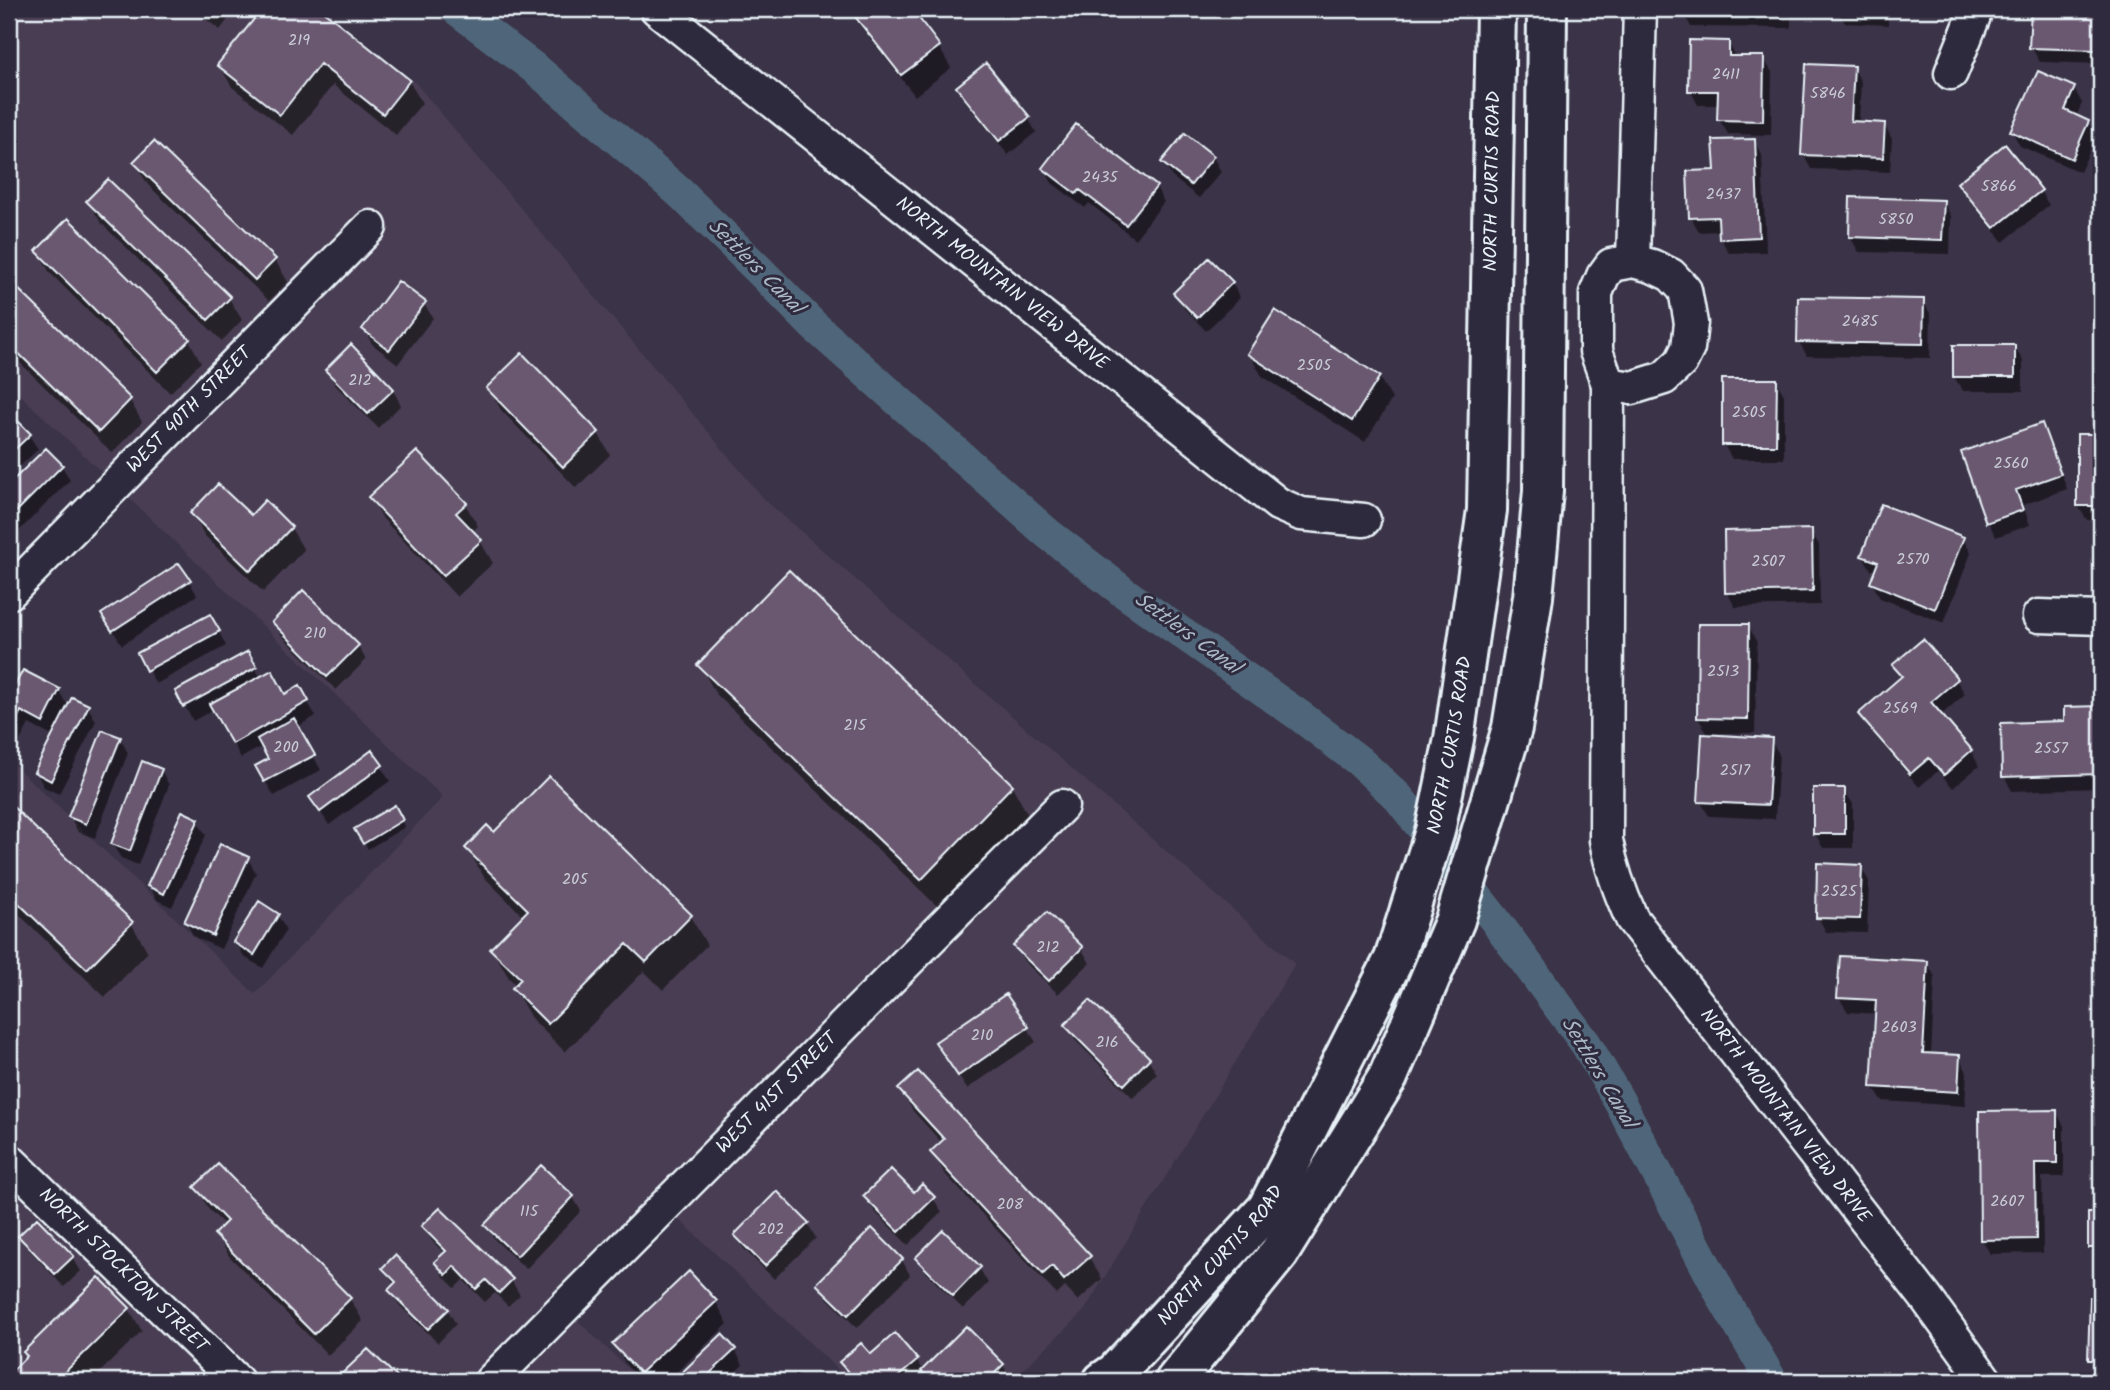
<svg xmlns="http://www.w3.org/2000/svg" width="2110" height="1390" font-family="Kalam,sans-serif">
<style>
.built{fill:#493e53}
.shadow{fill:#0007}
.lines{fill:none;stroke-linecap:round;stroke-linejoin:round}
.canal{stroke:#4f667a;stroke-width:32}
.building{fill:#6b5870;stroke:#e8f1f8;stroke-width:2}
.street-casing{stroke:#e8f1f8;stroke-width:37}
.primary-casing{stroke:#e8f1f8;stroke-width:44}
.street{stroke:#2f2a3d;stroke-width:32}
.primary{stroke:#2f2a3d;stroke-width:38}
.labels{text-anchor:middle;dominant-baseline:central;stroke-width:6;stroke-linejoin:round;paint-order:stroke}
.number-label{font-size:16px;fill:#c9cbd6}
.street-label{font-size:19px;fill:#e8f1f8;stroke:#2f2a3d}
.water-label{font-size:21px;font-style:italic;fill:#abb9c6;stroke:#2f2a3d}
</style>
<rect width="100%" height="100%" fill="#3b3347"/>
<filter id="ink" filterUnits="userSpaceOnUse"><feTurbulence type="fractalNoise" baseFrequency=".0143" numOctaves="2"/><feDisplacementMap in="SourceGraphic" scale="14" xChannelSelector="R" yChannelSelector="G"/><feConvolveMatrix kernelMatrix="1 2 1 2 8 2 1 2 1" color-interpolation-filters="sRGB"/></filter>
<g filter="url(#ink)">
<!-- built -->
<path class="built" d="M9 9H312L414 81 765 500 1295 964 1084 1311 1011 1381H850L682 1222 648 1198 552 1296 641 1381H9V760L255 994 443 797 9 384Z"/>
<!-- shadow -->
<path class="shadow" d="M192 9H236L220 30Z
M269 9H318L409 81 422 103 396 135 333 85 293 135 232 87 219 65Z
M847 9H909L939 47 951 68 915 96Z
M1683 9H1791V28L1691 27 1683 12Z
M1836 9H1888V25L1845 23Z
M2032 9H2101V64L2040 62 2031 47Z
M1728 43 1737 58H1763L1772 72 1771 135 1728 134 1719 119V105H1698L1690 90Z
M1853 67 1861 82 1859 123 1884 124 1892 139 1890 172 1811 169 1803 154Z
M958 87 1028 118 1036 132 1008 155 966 102Z
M2074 89 2082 103 2076 117 2088 122 2096 137 2080 172 2020 146 2012 131Z
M1754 141 1762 155 1766 252 1729 253 1721 239 1720 231 1699 232 1691 217 1717 172Z
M1213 157 1221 172 1199 198 1172 177 1163 162Z
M135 163 275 260 288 282 269 301 148 185Z
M1044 168 1156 187 1164 202 1135 239 1089 203 1085 208 1052 183Z
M1959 184 2040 191 2049 205 2003 242 1968 198Z
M88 201 229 298 242 320 222 341 101 223Z
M1943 201 1951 216 1950 254 1859 252 1850 237Z
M38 251 189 340 201 362 170 393 50 273Z
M9 282 130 400 142 422 112 453 9 352Z
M1232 283 1240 298 1206 331 1184 308 1176 293Z
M1923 301 1931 315 1930 358 1807 356 1799 342Z
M424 304 433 318 398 364 372 344 364 329Z
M2014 346 2023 361V391H1963L1954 377Z
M351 347 393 390 401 405 378 428 335 385 327 370Z
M1249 354 1379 377 1392 399 1365 442 1262 376Z
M522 355 598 433 610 455 576 488 501 410 488 388Z
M1776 381 1784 395V459H1732L1724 445Z
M14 419 29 435 38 449 9 477V424Z
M2041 425 2050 440 2067 489 2023 505 2030 525 1996 537 1988 522Z
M2078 436H2101V520H2087L2078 506Z
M46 450 62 466 70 480 13 537 9 533V487Z
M370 497 465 504 478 526 472 532 480 541 493 563 457 597 383 519Z
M265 503 291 528 304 550 263 592 205 536 192 514 251 517Z
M1811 531 1819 545 1820 605 1735 607 1727 592Z
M1963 539 1971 553 1944 623 1880 598 1872 583 1876 572 1871 570 1863 556Z
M189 581 197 595 122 645 112 629Z
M274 622 358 646 366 660 336 690 282 636Z
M1748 626 1757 641 1755 733H1707L1698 718Z
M218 630 226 646 156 684 139 654Z
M247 654 261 678 285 696 299 688 316 716 297 727 321 770 274 796 257 767 270 759 263 746 241 758 214 709 193 721 177 692Z
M700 665 1012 786 1028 815 938 907 716 694Z
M1894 665 1956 680 1965 694 1940 716 1971 751 1979 766 1953 788 1938 771 1919 787 1869 729 1860 714 1902 679Z
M23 672 59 691 69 708 88 707 96 721 59 794 44 787 36 772 54 737 29 724 18 745 9 740V700Z
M2101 708V788L2012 791 2004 776 2066 723V709Z
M120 738 128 753 95 838 78 832 70 817Z
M1770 739 1779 754 1775 819 1709 816 1700 801Z
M372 753 390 781 329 825 311 797Z
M161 770 169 785 138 865 121 858 112 844Z
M1844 790 1853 804V848H1823L1815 833Z
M9 805 131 923 148 952 105 997 9 905Z
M394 808 405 827 368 849 357 830Z
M197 821 206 835 172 907 157 900 149 886Z
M467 848 690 916 707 945 663 990 644 971 565 1052 531 1018 514 989 517 986 509 978 492 949 524 917 484 877Z
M248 859 256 873 221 949 194 937 186 922Z
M1860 866 1869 881 1867 933 1826 932 1818 917Z
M278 916 286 930 263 968 244 957 236 942Z
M1016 946 1081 948 1090 963 1058 994 1024 961Z
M1927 962 1935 977 1931 1056 1959 1057 1967 1072 1965 1106 1882 1101 1873 1087 1877 1014 1848 1012 1839 998Z
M1067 1026 1149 1060 1157 1074 1133 1098 1075 1040Z
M1027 1028 1036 1042 967 1089 946 1057Z
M900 1089 1089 1257 1102 1279 1078 1301 1065 1287 1057 1295 945 1174 932 1152 942 1143 913 1111Z
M2056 1112 2064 1126V1177H2042L2043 1253 1990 1254 1982 1239Z
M197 1188 350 1299 363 1321 328 1355 229 1256 216 1234 225 1225 209 1210Z
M914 1195 933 1198 942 1212 908 1245 874 1211 866 1196Z
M573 1197 581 1211 526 1269 495 1240 486 1225Z
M2090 1215H2101V1262H2098L2090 1248Z
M808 1224 816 1238 774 1279 744 1249 736 1235Z
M423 1226 511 1280 520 1295 508 1306 495 1293 485 1302 463 1280 455 1288 444 1277 436 1263 445 1254 432 1241Z
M872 1231 902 1260 910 1275 857 1328 827 1298 818 1284Z
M943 1233 980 1269 988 1283 963 1309 926 1273 918 1258Z
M20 1236 72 1257 81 1271 64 1287 29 1250Z
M384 1269 448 1310 456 1324 438 1343 399 1305 390 1290 395 1286Z
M99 1279 129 1309 142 1331 91 1381H9V1377Z
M2092 1298 2101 1299V1374H2099L2090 1359Z
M716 1302 728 1324 667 1381H642L627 1366 614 1344Z
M722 1337 735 1350 743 1365 725 1381H676Z
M871 1357 917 1361 923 1372 1003 1365 1011 1380 1009 1381H852L841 1362Z"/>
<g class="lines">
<!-- canal -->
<path class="canal" d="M456 9 538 71 679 192 758 269 813 325 1047 533 1122 591 1300 716 1359 761 1398 797 1495 920 1586 1044 1618 1099 1724 1300 1772 1381"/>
</g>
<!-- building -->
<path class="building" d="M266 9H321L410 80 383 114 320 64 280 115 217 65 258 14 260 16Z
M849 9H912L940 46 901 75Z
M1681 9H1783V14L1681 13Z
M1834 9H1880V11Z
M2031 9H2098L2097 50 2029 48Z
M1689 40 1729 41V56H1764L1763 121 1717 120 1718 91H1688Z
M986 63 1030 117 999 141 956 87Z
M1806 64 1854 66 1851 121 1885 123 1883 158 1801 155Z
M2038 71 2075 87 2065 110 2089 121 2072 159 2010 131Z
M1076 124 1157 186 1126 225 1080 190 1076 194 1042 168Z
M1185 133 1214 156 1191 185 1161 162Z
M1755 139 1759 237 1719 239 1718 217 1689 218 1687 171 1715 170 1713 140Z
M154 141 276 259 255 280 133 162Z
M2005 144 2042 190 1994 228 1957 183Z
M108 179 231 297 208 320 86 201Z
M1850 197 1944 200 1942 240 1849 237Z
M68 218 190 339 157 372 36 251Z
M1209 258 1233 282 1197 318 1173 293Z
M9 280 131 399 99 432 9 344Z
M398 281 426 302 389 350 362 329Z
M1798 297 1924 299 1923 344 1797 342Z
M1275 310 1380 376 1352 421 1247 354Z
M351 344 394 389 368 414 325 370Z
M1953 345H2015V377H1953Z
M522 353 599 432 563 467 486 388Z
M1722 379H1777L1776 445H1722Z
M14 417 31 434 9 455V422Z
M2042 423 2061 474 2016 490 2023 510 1986 523 1961 452Z
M2077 434H2101V506H2077Z
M46 448 63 465 9 519V484Z
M417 451 467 503 456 513 482 540 443 576 368 497Z
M218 484 251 515 265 500 292 527 250 571 190 513Z
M1881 504 1964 537 1935 609 1870 583 1878 562 1861 556Z
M1812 529 1813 591 1725 593 1724 531Z
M179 563 191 580 112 631 101 614Z
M789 570 1013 785 921 880 697 665Z
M303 590 359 645 327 677 272 622Z
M210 614 220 631 146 671 137 653Z
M1698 624H1749L1748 719 1697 718Z
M1923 639 1958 679 1931 702 1972 750 1944 775 1929 758 1910 774 1858 714 1902 676 1892 665Z
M248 651 257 667 183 707 175 691Z
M23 670 60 689 43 723 21 711 10 732 9 696Z
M272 670 285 694 300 685 309 701 232 744 209 704Z
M72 697 89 705 51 781 34 772Z
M2101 706V774L2002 777 2001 723 2064 721V707Z
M294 718 315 755 264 782 255 766 268 759 257 739Z
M102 730 121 737 86 824 68 817Z
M1702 734 1772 738 1768 805 1698 802Z
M372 750 383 765 320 812 309 797Z
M142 761 162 769 130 851 111 844Z
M549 776 692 915 646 962 627 944 548 1024 512 988 521 979 490 949 528 910 465 848 487 825 494 832Z
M1813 788H1845V834H1813Z
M9 803 133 922 87 969 9 894Z
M395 805 403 820 363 844 354 829Z
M182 811 199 819 164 894 147 886Z
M220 844 249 857 213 936 184 922Z
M1817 863 1862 865 1860 919 1816 918Z
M259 901 279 914 254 955 233 942Z
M1047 912 1083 947 1049 981 1013 946Z
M1840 956 1928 961 1923 1053 1960 1055 1958 1092 1871 1087 1876 1000 1837 998Z
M1006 994 1029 1027 958 1076 935 1042Z
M1090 1000 1150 1058 1124 1085 1064 1025Z
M918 1071 1091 1256 1064 1280 1052 1266 1043 1274 930 1152 944 1139 898 1089Z
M2057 1110V1163H2035L2036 1239 1980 1240 1979 1111Z
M218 1164 351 1298 314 1334 214 1234 227 1221 194 1187Z
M541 1165 574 1196 517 1256 484 1225Z
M891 1169 914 1192 922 1184 935 1197 899 1232 863 1196Z
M777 1191 809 1223 765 1266 734 1235Z
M440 1208 513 1279 499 1293 486 1280 476 1289 454 1266 446 1275 434 1262 446 1251 421 1226Z
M2088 1213H2101V1248H2088Z
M37 1218 74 1256 55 1274 18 1236Z
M872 1228 903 1259 848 1315 816 1284Z
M943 1230 981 1267 953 1296 915 1258Z
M395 1255 449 1309 428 1329 388 1290 396 1282 382 1268Z
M689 1271 717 1301 640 1373 612 1344Z
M99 1277 130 1308 56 1381H9V1374L27 1356 23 1352Z
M2090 1297H2101V1360H2088Z
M966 1326 1004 1364 987 1381H931L921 1371Z
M895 1333 918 1360 899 1376 904 1381H856L839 1362 861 1343 871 1354Z
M722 1334 736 1349 702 1381H673Z
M368 1349 398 1378 394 1381H334Z"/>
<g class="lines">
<defs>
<g id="street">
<path id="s1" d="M657 9 1278 504 1301 514 1364 520"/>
<path d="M1951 73 1974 16 1975 9"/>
<path d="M1633 261 1652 266 1671 275 1685 290 1691 323 1688 348 1681 362 1664 378 1632 388 1608 384 1596 351V293L1603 276 1611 265Z"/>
<path d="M1633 261 1640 9"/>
<path id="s2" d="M1608 384 1606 840C1611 868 1620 893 1632 919L1926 1298 1986 1381"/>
<path id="s3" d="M9 593 370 227"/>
<path d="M2039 616 2101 618"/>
<path id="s4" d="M9 1160 237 1381"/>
<path id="s5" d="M491 1381 1062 806"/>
</g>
<g id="primary">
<path id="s6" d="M1103 1381 1116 1372 1267 1209 1394 959 1435 831 1454 739 1487 510 1496 9"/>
<path d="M1175 1381 1279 1253 1388 1077 1455 920 1512 728 1533 597 1543 491 1547 9"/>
</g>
</defs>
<!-- street casing -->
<use href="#street" class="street-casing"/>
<!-- primary casing -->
<use href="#primary" class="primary-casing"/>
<!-- street -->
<use href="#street" class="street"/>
<!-- primary -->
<use href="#primary" class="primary"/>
</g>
</g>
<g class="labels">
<!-- number labels -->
<g class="number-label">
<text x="299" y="40">219</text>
<text x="1726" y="74">2411</text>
<text x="1828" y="93">5846</text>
<text x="1100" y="177">2435</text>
<text x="1999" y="186">5866</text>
<text x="1723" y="194">2437</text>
<text x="1896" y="219">5850</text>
<text x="1860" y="321">2485</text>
<text x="1314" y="365">2505</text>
<text x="360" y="380">212</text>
<text x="1749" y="412">2505</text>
<text x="2011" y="463">2560</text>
<text x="1913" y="559">2570</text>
<text x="1768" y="561">2507</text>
<text x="315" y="633">210</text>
<text x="1723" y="671">2513</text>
<text x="1900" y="708">2569</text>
<text x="855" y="725">215</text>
<text x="286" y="747">200</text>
<text x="2051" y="748">2557</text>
<text x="1735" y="770">2517</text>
<text x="575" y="879">205</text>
<text x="1839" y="891">2525</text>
<text x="1048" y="947">212</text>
<text x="1899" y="1027">2603</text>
<text x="982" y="1035">210</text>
<text x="1107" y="1042">216</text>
<text x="2007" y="1201">2607</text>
<text x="1010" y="1204">208</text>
<text x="529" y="1211">115</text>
<text x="771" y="1229">202</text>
</g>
<!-- street labels -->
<g class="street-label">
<text stroke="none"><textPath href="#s6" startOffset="1307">NORTH CURTIS ROAD</textPath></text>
<text stroke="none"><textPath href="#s1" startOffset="441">NORTH MOUNTAIN VIEW DRIVE</textPath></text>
<text stroke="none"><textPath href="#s3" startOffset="257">WEST 40TH STREET</textPath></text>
<text stroke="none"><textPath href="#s6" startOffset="740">NORTH CURTIS ROAD</textPath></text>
<text stroke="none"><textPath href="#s5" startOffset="406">WEST 41ST STREET</textPath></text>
<text stroke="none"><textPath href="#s2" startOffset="789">NORTH MOUNTAIN VIEW DRIVE</textPath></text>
<text stroke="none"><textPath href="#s6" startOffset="173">NORTH CURTIS ROAD</textPath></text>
<text stroke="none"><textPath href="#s4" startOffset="159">NORTH STOCKTON STREET</textPath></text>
</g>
<!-- water labels -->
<g class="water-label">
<text transform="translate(755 267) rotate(45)">Settlers Canal</text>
<text transform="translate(1187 634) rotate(36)">Settlers Canal</text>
<text transform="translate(1598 1073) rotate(59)">Settlers Canal</text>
</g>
</g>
<!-- margin -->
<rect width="2110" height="1390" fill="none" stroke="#2f2a3d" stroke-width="35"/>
<rect x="18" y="18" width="2075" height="1355" fill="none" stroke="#e8f1f8" stroke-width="2.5" filter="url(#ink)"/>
</svg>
